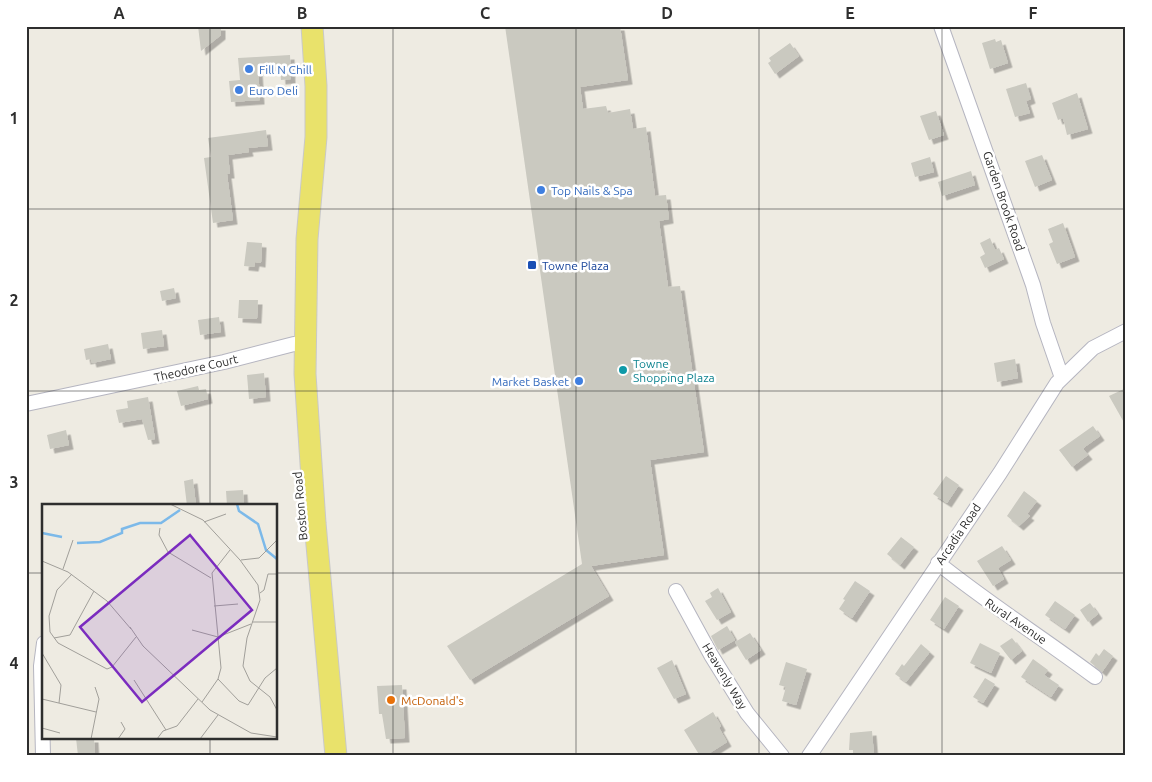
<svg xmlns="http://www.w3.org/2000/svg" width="1152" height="782" font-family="Ubuntu,sans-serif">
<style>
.building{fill:#cac9c0;filter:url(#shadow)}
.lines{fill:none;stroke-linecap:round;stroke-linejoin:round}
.street-casing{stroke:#b5b5c0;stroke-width:16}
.primary-casing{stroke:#c9c9c9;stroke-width:23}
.street{stroke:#fff;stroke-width:14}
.primary{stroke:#e9e26b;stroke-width:21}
.grid{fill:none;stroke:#2e2e2e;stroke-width:1;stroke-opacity:0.55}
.shop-dot{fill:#3f7fe0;stroke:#fff;stroke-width:2}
.transit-dot{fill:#1a4fb4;stroke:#fff;stroke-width:2}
.culture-dot{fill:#0f9aa8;stroke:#fff;stroke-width:2}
.food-dot{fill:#e8710a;stroke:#fff;stroke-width:2}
.labels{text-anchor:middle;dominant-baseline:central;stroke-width:5;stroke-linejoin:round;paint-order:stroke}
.shop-label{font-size:12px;fill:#366cbe;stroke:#fff;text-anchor:start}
.street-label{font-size:12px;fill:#2e2e2e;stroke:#fff}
.transit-label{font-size:12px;fill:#164399;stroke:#fff;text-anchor:start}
.culture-label{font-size:12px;fill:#0d838f;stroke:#fff;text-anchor:start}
.food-label{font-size:12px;fill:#c56008;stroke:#fff;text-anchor:start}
.inset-river{fill:none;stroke:#7cb9e9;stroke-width:2.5}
.inset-road{fill:none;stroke:#a19f9a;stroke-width:1}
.view{fill:#7b2cbf;fill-opacity:0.15;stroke:#7b2cbf;stroke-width:2.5}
.inset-edge{fill:none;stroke:#2e2e2e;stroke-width:2.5}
.neatline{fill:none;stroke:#2e2e2e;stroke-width:2}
.grid-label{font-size:16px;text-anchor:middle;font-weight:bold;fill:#2e2e2e}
</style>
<defs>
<filter id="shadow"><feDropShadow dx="4.5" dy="4.5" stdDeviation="0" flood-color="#0004"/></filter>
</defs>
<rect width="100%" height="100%" fill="#eeebe2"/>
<!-- building -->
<path class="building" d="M198 26H221V35L201 51Z
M505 26H620L628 80 580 87 583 109 606 106 608 113 630 109 633 129 646 127 655 196 666 195 669 219 659 221 668 287 680 286 704 452 650 460 664 555 591 566 609 596 470 680 447 646 582 564Z
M995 39 996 42 1001 40 1008 63 990 69 982 43Z
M790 43 799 56 775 74 768 63 771 61 769 58Z
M290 55 291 79 281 80 280 66 258 68 260 100 231 102 229 81 240 80 238 58Z
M1026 83 1031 99 1026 101 1030 113 1015 117 1006 89Z
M1077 93 1088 129 1067 135 1063 118 1058 120 1052 103Z
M936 111 944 135 929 140 920 116Z
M266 130 268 146 248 148 249 152 228 155 230 174H227L233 220 213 223 204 158 211 157 208 138Z
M1042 155 1052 180 1035 187 1025 161Z
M930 157 934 172 915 177 911 163Z
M971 171 975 185 942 196 938 182Z
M1063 223 1075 257 1057 264 1049 244 1053 242 1048 229Z
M990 238 995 250 999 248 1004 259 985 268 980 257 985 254 980 243Z
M247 242 262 243 261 263 255 262 254 267 244 266Z
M174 288 176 298 162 301 160 291Z
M239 300H258L257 319 238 318Z
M219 317 221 332 200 335 198 320Z
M162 330 164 346 143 349 141 333Z
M108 344 111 359 92 363 91 359 86 360 84 349Z
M1015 359 1018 378 997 382 994 363Z
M264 373 266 397 249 399 247 375Z
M198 386 199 390 206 389 208 399 181 406 177 391Z
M1126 388V426L1109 396Z
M148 397 155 439 148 440 142 419 119 423 116 410 128 408 127 401Z
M1093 426 1100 436 1086 446 1083 449 1088 455 1072 467 1059 450Z
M66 430 69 445 50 449 47 435Z
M946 476 959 485 947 503 933 494Z
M193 479 196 506H187L184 481Z
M243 490 244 506H227L226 491Z
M1024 491 1037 501 1027 514 1030 516 1019 526 1007 516Z
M901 537 914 547 900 565 887 554Z
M1002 546 1011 560 998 568 1004 579 993 586 977 561Z
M855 581 870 591 852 618 839 609 845 600 843 599Z
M718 588 731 612 717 620 705 601 712 597 710 593Z
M945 597 959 606 944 629 930 620Z
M1055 601 1075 615 1065 629 1045 615Z
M1090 603 1098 614 1088 622 1080 610Z
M727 626 735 640 718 650 711 636Z
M750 633 761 650 746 660 735 642Z
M1012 638 1022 651 1011 660 1000 646Z
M980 643 1000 653 991 673 970 663Z
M921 644 930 652 906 682 895 674 902 664 904 666Z
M1104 649 1113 656 1102 672 1090 662 1096 653 1099 656Z
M1033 659 1048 670 1044 675 1059 685 1051 697 1021 677Z
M672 660 686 694 674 699 657 668Z
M786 662 807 669 796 705 782 701 786 687 779 685Z
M985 678 995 684 983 703 973 697Z
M402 685 405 738 386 739 382 714H379L377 686Z
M713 712 721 726 719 728 727 742 705 756H700L684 730Z
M872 731 874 756H853V750H849L850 733Z
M76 738H94L95 756H78Z"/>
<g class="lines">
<defs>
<path id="street" d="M941 26 1033 285 1043 323 1062 378
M26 404 224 362 294 344
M938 563C989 604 1043 638 1095 677
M676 591 711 655 747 713 782 756
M43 756 41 666 44 643
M809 756 1000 473 1057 383 1093 348 1126 331"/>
<path id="primary" d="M312 26 316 86V137L307 239 305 374 315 523 336 756"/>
</defs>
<!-- street casing -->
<use href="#street" class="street-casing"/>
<!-- primary casing -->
<use href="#primary" class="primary-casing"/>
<!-- street -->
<use href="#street" class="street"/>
<!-- primary -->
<use href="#primary" class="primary"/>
</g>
<!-- grid -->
<path class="grid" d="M210 26V506M393 26V756M576 26V756M759 26V756M942 26V756M26 209H1126M26 391H1126M26 573H44M276 573H1126M210 738V756"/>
<!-- markers -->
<g class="shop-dot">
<circle cx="249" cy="69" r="5"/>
<circle cx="239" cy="90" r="5"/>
<circle cx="541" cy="190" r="5"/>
<circle cx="579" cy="381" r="5"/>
</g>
<rect class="transit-dot" x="527" y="260" width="10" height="10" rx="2.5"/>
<circle class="culture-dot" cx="623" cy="370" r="5"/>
<circle class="food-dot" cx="391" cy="700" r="5"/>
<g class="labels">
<!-- shop labels -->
<g class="shop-label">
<text x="259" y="69">Fill N Chill</text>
<text x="249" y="90">Euro Deli</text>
<text x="551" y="190">Top Nails &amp; Spa</text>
<text x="569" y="381" text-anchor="end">Market Basket</text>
</g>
<!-- street labels -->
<g class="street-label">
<text transform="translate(1004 201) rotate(71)">Garden Brook Road</text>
<text transform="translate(196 368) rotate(-13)">Theodore Court</text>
<text transform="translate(300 506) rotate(-95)">Boston Road</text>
<text transform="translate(958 534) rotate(-56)">Arcadia Road</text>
<text transform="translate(1016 621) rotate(34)">Rural Avenue</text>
<text transform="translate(725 676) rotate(59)">Heavenly Way</text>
</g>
<!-- transit labels -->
<g class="transit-label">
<text x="542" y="265">Towne Plaza</text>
</g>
<!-- culture labels -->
<g class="culture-label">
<text x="633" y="363">Towne<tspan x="633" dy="14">Shopping Plaza</tspan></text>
</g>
<!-- food labels -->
<g class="food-label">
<text x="401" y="700">McDonald's</text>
</g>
</g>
<!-- overview -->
<g transform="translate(42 504)">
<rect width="235" height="235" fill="#eeebe2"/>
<path class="inset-river" d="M195 0 197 7 216 20 224 46 235 55M0 29 20 33M35 39 58 38 80 29V25L98 19H119L138 6"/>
<path class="inset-road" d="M128 0 161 16 198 56 216 81 218 96 205 134 201 162 208 177 228 193 235 206M162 18 184 10M118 24 117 31 126 48 169 74M199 56 217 54 235 36M0 57 26 68 65 97 89 125M21 65 31 36M30 70 15 86 7 112 8 128 16 139 65 165 70 163 94 133M218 89 222 86 226 70H235M172 102 196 100M210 118H235M88 123 101 142 168 206 209 229 235 233M150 126 176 133 209 120M12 134 28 131 52 87M0 149 19 181 17 199M176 175 197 197 206 201 223 174 235 164M92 176 124 226M0 195 54 208M160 198 176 175 179 164 170 69 188 46M0 224 18 229M49 235 57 195 53 183M76 235 83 225 79 218M115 235 121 227 135 222 156 195M158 235 176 211"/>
<path class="view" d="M148 31 210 106 100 198 38 123Z"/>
<rect width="235" height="235" class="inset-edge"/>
</g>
<!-- border -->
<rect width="1152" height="782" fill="none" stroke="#ffffff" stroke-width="55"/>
<rect x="28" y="28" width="1096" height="726" class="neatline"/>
<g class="grid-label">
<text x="119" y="19">A</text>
<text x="302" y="19">B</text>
<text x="485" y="19">C</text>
<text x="667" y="19">D</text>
<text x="850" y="19">E</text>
<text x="1033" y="19">F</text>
<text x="14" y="124">1</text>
<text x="14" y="306">2</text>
<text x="14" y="488">3</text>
<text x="14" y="669">4</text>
</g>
</svg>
